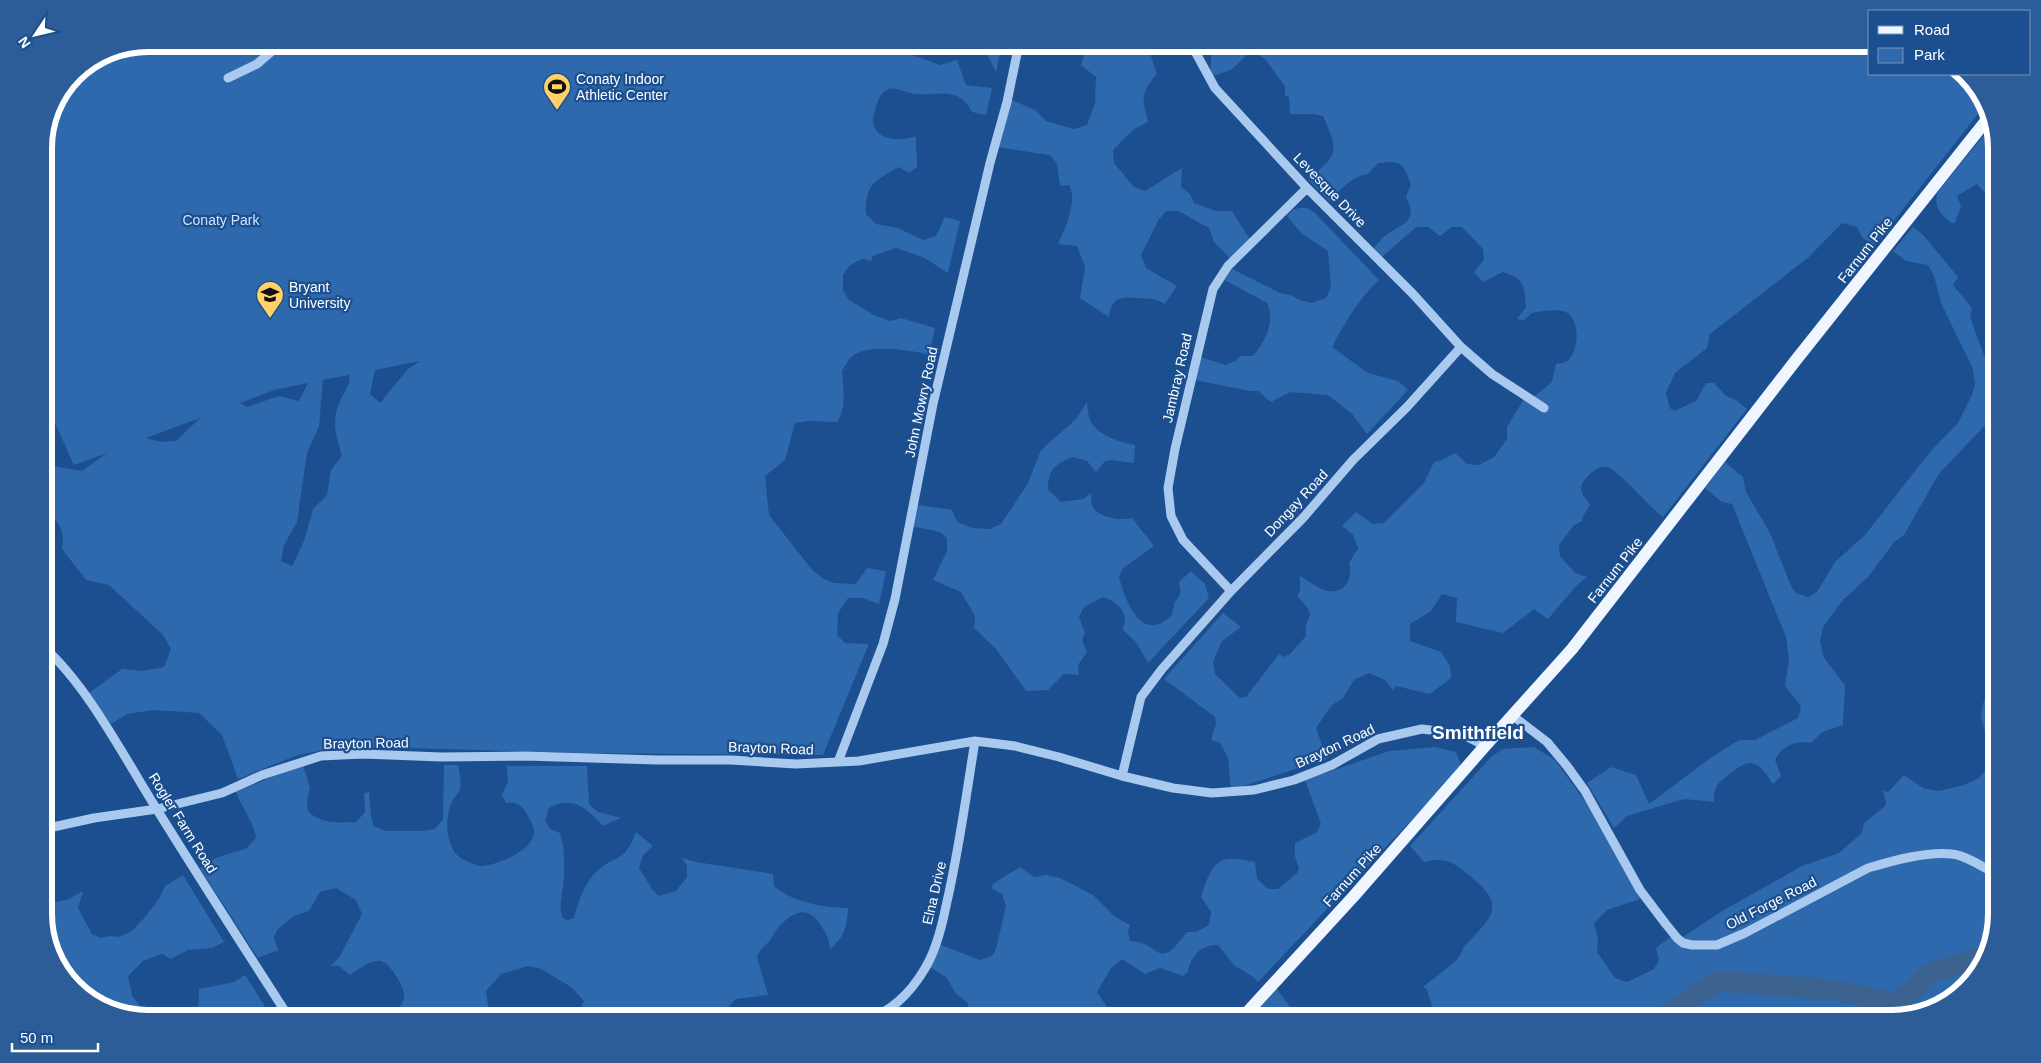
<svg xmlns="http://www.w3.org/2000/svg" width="2041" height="1063" font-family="Arial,sans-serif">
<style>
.green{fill:#2e69ad;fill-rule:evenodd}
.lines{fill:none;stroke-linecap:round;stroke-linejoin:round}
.river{stroke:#3c6290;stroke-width:21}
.minor{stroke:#a9c9ee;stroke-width:9}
.major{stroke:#f0f6ff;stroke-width:12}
.labels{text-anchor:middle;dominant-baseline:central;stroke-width:4.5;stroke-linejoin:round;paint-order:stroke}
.poi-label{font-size:14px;fill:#fff;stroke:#1b4f8f;text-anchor:start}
.street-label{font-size:14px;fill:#fff;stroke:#1b4f8f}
.park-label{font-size:14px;fill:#cfe3fa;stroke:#1b4f8f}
.district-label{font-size:19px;font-weight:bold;fill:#fff;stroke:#1b4f8f}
.rim{fill:none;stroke:#fff;stroke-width:6}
</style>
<rect width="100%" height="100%" fill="#1b4f8f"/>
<!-- green -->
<path class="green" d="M148 44H908L912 55 940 65 957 60 966 85 992 88 986 115 972 112C959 85 938 96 915 94 904 93 892 83 883 93 878 98 877 104 875 110 865 138 896 144 916 136 915 148 918 156 917 167L909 173 899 167C876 180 864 185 866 214L876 224 898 228 923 240 936 236 945 217 960 221 948 273 923 257 896 248 873 256 871 261 862 259 849 266 843 275V290L849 300 874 315 890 321 901 318 935 328 929 355C912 350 870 344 854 355 849 358 845 366 842 371 843 387 847 408 837 422L808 421 795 423 785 460 765 476 769 515 813 571 824 579 834 583 856 584 867 568 886 571 879 604 863 598H848L838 613 837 635 845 643 869 644 823 755 582 753 340 746 295 756 238 779 222 735 199 713 154 710 127 714 111 724 89 693 122 669 142 671 164 667 171 649 163 635 109 585 86 580 62 549C65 533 60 518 44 514V461L58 467 82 471 107 453 74 465 44 399V142L52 108 75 74 109 52ZM420 361 408 369 380 403 370 394 375 370ZM349 375C351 385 344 391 340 401 331 422 336 435 342 456L331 470 327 495 313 509 304 541 292 566 281 561 284 545 297 522 307 453 319 426 323 380ZM308 383 299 401 279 396 247 407 240 403 274 390ZM200 418 176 441 161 442 146 438Z
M982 44H1002L996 72Z
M1088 44H1151L1148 48 1157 74C1140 93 1142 99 1148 122L1134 129 1113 150 1114 163 1134 187 1145 191 1182 168 1181 187 1190 194 1194 203 1216 211H1232L1251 241 1232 260 1214 242 1209 228 1178 211H1167L1159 219 1141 255 1146 268 1177 286 1165 304C1153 298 1153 299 1139 298 1122 297 1112 296 1109 317L1080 298 1085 267 1077 246 1058 244C1065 229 1078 200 1069 185L1060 186 1057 163 1049 155 997 147 1007 98 1035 110 1046 121 1074 129 1087 125 1095 103 1096 77 1081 65Z
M1212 44H1870V74H1961L1980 90 1985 105 1874 246 1862 237 1857 227 1842 223 1809 257 1710 334 1707 348 1675 373 1666 393 1670 408 1674 411 1696 401 1706 383H1714L1726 396 1736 400 1747 409 1663 517C1649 507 1619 470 1607 467 1597 465 1582 479 1581 488 1581 494 1587 500 1590 505L1583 516 1582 521 1574 525 1559 545 1560 556 1575 573 1587 577 1576 586 1548 619 1534 609 1503 633 1456 622 1457 598 1442 594 1431 611 1410 624V641L1441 652 1450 666 1451 678 1430 694 1396 686 1393 690 1385 680 1369 673 1354 680 1343 698 1332 705 1316 728 1327 759 1237 788H1231L1228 758 1220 743 1211 740 1216 724 1215 717 1164 679 1223 613 1241 627 1222 641 1213 662 1215 674 1240 698 1246 697 1279 654 1283 657 1290 654 1306 636C1303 613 1321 620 1297 596L1300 591V576C1308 580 1319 590 1328 591 1346 594 1353 577 1349 563L1358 548 1353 535 1342 526 1356 512 1373 524 1384 523 1424 483 1434 462 1440 461 1455 453 1467 464 1479 465 1494 457 1507 439V427L1524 399H1531L1552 382 1556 364C1559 363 1564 363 1567 361 1580 352 1581 315 1563 311 1553 309 1541 311 1532 313L1524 320 1517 319 1526 307C1524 285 1525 279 1503 272L1483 282 1474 272 1484 260 1483 249 1462 227H1452L1440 236 1428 227H1416L1382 257 1374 248C1377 244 1381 239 1385 236 1402 223 1419 223 1406 197L1411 184C1402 162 1402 161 1378 163L1368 174C1351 177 1340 189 1330 202L1308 179C1339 154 1339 152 1323 116L1314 114H1290L1289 97 1285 96V86L1265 59 1255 53 1247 55 1231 70 1210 77Z
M1992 125 1997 142V206L1977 184 1957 196 1961 206 1955 223H1951C1940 213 1934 209 1937 193Z
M1299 208H1307L1314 212 1379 280C1359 298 1345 323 1332 347L1368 373 1398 381 1408 390 1367 434 1352 414 1328 395 1290 392 1271 402 1258 391H1250L1195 380 1200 357 1226 365 1237 360 1240 356H1253C1265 342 1276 321 1267 303L1225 280 1232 269 1280 293 1291 295 1299 300 1312 303 1326 298 1331 287 1328 251 1301 233 1287 216 1293 210Z
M1913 227 1924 236 1958 277 1953 285 1972 308 1970 317 1997 391V441L1988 422 1938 475 1904 535 1895 541 1868 577 1843 600 1823 627 1820 641 1824 658 1845 685 1843 725 1822 732 1811 743C1796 740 1782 746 1775 760L1781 776 1773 784C1768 777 1761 764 1751 763 1744 761 1724 778 1719 783 1714 789 1714 795 1714 802L1684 799 1627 816 1614 828 1587 783 1611 767 1636 775 1649 804 1709 759 1739 740H1755L1798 718 1801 706 1785 686 1789 659 1786 637 1732 504 1722 502 1705 488 1725 462 1743 477 1746 492 1770 533 1791 586 1796 593 1808 597 1817 592 1835 562 1865 535 1930 452 1958 423 1972 395 1975 384 1973 369 1941 303 1934 276 1928 265 1906 261 1893 251Z
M1087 402C1088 410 1088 419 1093 425 1101 436 1122 443 1135 445L1134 463 1111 460 1105 461 1096 472 1087 461 1073 457C1055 464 1048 469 1048 490L1061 502 1083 499 1091 493C1091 496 1091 502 1092 505 1097 518 1121 521 1132 518L1154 546 1123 568 1119 577C1124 595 1137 637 1163 622 1172 617 1173 614 1174 604 1175 600 1179 598 1180 594 1181 591 1180 586 1179 582L1191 571 1205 584 1209 598 1148 663 1136 642 1122 629C1131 613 1117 602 1103 597L1084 607 1079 617 1085 633 1082 640 1087 652 1078 665 1079 675 1064 674 1048 690 1026 691 996 649 974 628 975 616 961 592 933 580 947 551V538L940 532 911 526 912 504 952 510 957 522 972 528 990 529 1001 524 1027 485 1041 450 1076 419Z
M1997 692V915L1986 961 1951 1002 1893 1019H1424L1432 1006 1427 990 1423 987C1435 977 1449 968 1459 957 1461 954 1462 950 1464 947 1491 917 1509 907 1469 875 1452 861 1445 857 1424 862L1410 846 1492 756 1503 749 1534 747 1555 760 1587 804 1640 899 1607 910 1594 923 1598 939 1597 952 1615 978 1627 982 1654 969 1659 960 1656 948 1673 935 1683 937 1722 911 1802 866 1839 853 1862 833 1864 823 1885 806 1886 802 1883 791 1888 792 1904 775 1923 788 1939 791 1964 785 1979 778 1987 768 1990 752 1981 716 1984 700Z
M1435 747 1456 752 1461 765 1456 773 1258 982 1252 976 1235 966 1218 945C1202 944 1190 956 1188 972L1183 976 1160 968 1145 974 1122 959 1111 968 1097 992 1115 1019H965L968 1014V1003L956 994 946 977 928 966 936 943 980 960 992 956 996 949 1006 906 1002 894 991 888 994 883 1020 867 1034 877 1046 875 1060 878 1093 895 1114 916 1130 925 1128 931 1130 941C1162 942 1156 974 1187 932H1196L1209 925 1211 912 1201 897C1205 885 1211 861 1227 859 1235 857 1246 861 1255 862L1257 879 1268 889H1278L1297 873 1299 868 1295 857V843L1316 833 1321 824 1305 780 1389 751Z
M303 765 310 788 307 800 308 811C320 824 340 823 356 822L365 812 364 794 369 791 371 816 374 826 386 831H424L435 829 443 819 444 765H458C459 772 462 781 460 788 459 793 453 799 451 804 445 819 446 843 457 855 461 859 476 866 481 866 500 865 543 847 532 824 526 811 521 800 506 803L502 795 508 782 507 766H587L589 804 598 812 621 818 603 826C587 808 572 795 549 808L545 820 550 829 560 833C565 849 565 870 563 886 562 898 558 907 563 918L567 920 574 918C578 902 584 884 596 872 616 853 624 864 636 832L653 846 643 855 639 868 652 889 659 896 676 891 687 877V866L682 858 696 862 773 874 774 886C792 902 824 908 848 908 847 926 845 937 830 949 829 938 826 933 820 924 806 903 790 914 777 929 774 932 773 936 771 939 766 946 759 949 757 957L768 995 736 999 729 1006 728 1019H585L582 1005 584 1001 571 987 541 969 528 966 501 974 486 991 489 1012 495 1019H382C389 1015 402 1008 404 999 407 991 390 962 381 961 371 959 358 970 350 975L339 966H331L340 956 362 914 356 900 336 888 320 892 309 911 294 916 277 930 274 938 278 950 258 958 200 868 216 858 247 848 256 838C254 821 241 808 236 791 259 785 280 770 303 765Z
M183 875 224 942 212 948 188 950 171 959 162 954 143 961 128 976 132 996 151 1019 102 1008 61 973 44 922V905L69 899 83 891 78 908 92 934 101 938 109 936 120 937 132 931 146 916 160 897 165 886Z
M245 975 273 1019H166C191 1013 200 1024 199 989L234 982Z
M1277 989 1299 1019H1254L1251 1017Z"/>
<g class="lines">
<!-- river -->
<path class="river" d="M1647 1019 1665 1017 1717 981 1835 990 1897 1004 1930 973 1988 956"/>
<!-- minor -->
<path class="minor" d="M1191 44 1215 88 1307 188 1413 294 1461 347 1492 374 1544 408
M228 78 257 64 280 44
M1231 591 1183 540 1171 516 1168 488 1175 449 1213 289 1228 266 1307 188
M44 647C89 688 124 757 156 808 200 879 245 949 290 1019
M1513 716 1547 742 1567 766 1585 791 1640 890 1665 923 1677 938 1683 943 1692 945H1717L1745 933 1868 868C1892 861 1927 851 1952 854 1965 855 1985 868 1997 875
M838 762 883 644 895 599 933 404 990 163 1007 102 1019 44
M1122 776 1141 697 1162 669 1231 591 1303 518 1353 460 1407 407 1461 347
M44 829 94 818 157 809 222 793 262 775 321 756 363 754 441 757 525 756 657 760H731L796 764 859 761 975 741 1015 746 1059 757 1122 776 1173 788 1212 793 1254 790 1294 780 1332 765 1378 739 1422 729 1462 734 1485 746
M864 1019C889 1015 911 992 924 970 935 953 942 926 946 906 959 851 966 796 975 741"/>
<!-- major -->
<path class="major" d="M1241 1019 1353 897 1485 746 1572 649 1796 360 1989 117"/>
</g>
<!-- icons -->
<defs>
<symbol id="stadium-pin" viewBox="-11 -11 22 30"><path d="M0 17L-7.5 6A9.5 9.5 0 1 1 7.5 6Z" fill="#ffd166" stroke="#1b4f8f"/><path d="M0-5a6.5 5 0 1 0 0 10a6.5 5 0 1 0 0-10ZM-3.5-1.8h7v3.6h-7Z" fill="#111"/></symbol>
<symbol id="university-pin" viewBox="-11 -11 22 30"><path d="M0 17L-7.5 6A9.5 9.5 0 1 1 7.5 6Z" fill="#ffd166" stroke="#1b4f8f"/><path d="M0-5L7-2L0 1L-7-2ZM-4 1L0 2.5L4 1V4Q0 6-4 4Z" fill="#111"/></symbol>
</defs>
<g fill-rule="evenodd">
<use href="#stadium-pin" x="541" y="71" width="32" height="43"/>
<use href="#university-pin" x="254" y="279" width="32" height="43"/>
</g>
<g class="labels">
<!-- poi labels -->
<g class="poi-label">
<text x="576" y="79">Conaty Indoor<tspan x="576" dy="16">Athletic Center</tspan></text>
<text x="289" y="287">Bryant<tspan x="289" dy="16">University</tspan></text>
</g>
<!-- street labels -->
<g class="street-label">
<text transform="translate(1330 190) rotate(46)">Levesque Drive</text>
<text transform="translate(1865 250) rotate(-52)">Farnum Pike</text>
<text transform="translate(1177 378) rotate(-77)">Jambray Road</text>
<text transform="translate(921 402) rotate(-78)">John Mowry Road</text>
<text transform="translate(1296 503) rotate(-47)">Dongay Road</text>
<text transform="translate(1615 570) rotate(-52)">Farnum Pike</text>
<text transform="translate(366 743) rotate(-1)">Brayton Road</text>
<text transform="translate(1335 746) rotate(-25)">Brayton Road</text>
<text transform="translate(771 748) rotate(2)">Brayton Road</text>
<text transform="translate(183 823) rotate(58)">Rogler Farm Road</text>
<text transform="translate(1352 875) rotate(-48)">Farnum Pike</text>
<text transform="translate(934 893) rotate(-77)">Elna Drive</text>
<text transform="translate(1771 903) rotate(-27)">Old Forge Road</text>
</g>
<!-- park labels -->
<g class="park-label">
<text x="221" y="220">Conaty Park</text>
</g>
<!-- district labels -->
<g class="district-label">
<text x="1478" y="732">Smithfield</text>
</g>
</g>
<!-- crop -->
<path d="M0 0H2041V1063H0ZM148 52H1892A96 96 0 0 1 1988 148V914A96 96 0 0 1 1892 1010H148A96 96 0 0 1 52 914V148A96 96 0 0 1 148 52Z" fill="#2d5d98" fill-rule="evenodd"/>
<path class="rim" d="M148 52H1892A96 96 0 0 1 1988 148V914A96 96 0 0 1 1892 1010H148A96 96 0 0 1 52 914V148A96 96 0 0 1 148 52Z"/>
<!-- legend -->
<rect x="1868" y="10" width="162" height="65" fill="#1b4f8f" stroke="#7695bc"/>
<rect x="1878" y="26" width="25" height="8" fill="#f0f6ff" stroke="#7695bc"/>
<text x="1914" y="35" font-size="15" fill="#ffffff">Road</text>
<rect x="1878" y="48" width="25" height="15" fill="#2e69ad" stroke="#7695bc"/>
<text x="1914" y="60" font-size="15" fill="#ffffff">Park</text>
<!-- north arrow -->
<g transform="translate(35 35) rotate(235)" stroke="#1b4f8f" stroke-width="4" paint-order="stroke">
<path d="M0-4L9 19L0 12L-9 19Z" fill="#ffffff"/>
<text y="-8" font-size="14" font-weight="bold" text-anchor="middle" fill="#ffffff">N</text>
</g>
<!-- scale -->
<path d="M12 1043v8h86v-8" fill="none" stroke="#ffffff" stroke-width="2.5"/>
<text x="20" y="1043" font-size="15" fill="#ffffff" stroke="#1b4f8f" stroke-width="4" paint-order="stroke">50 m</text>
</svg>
